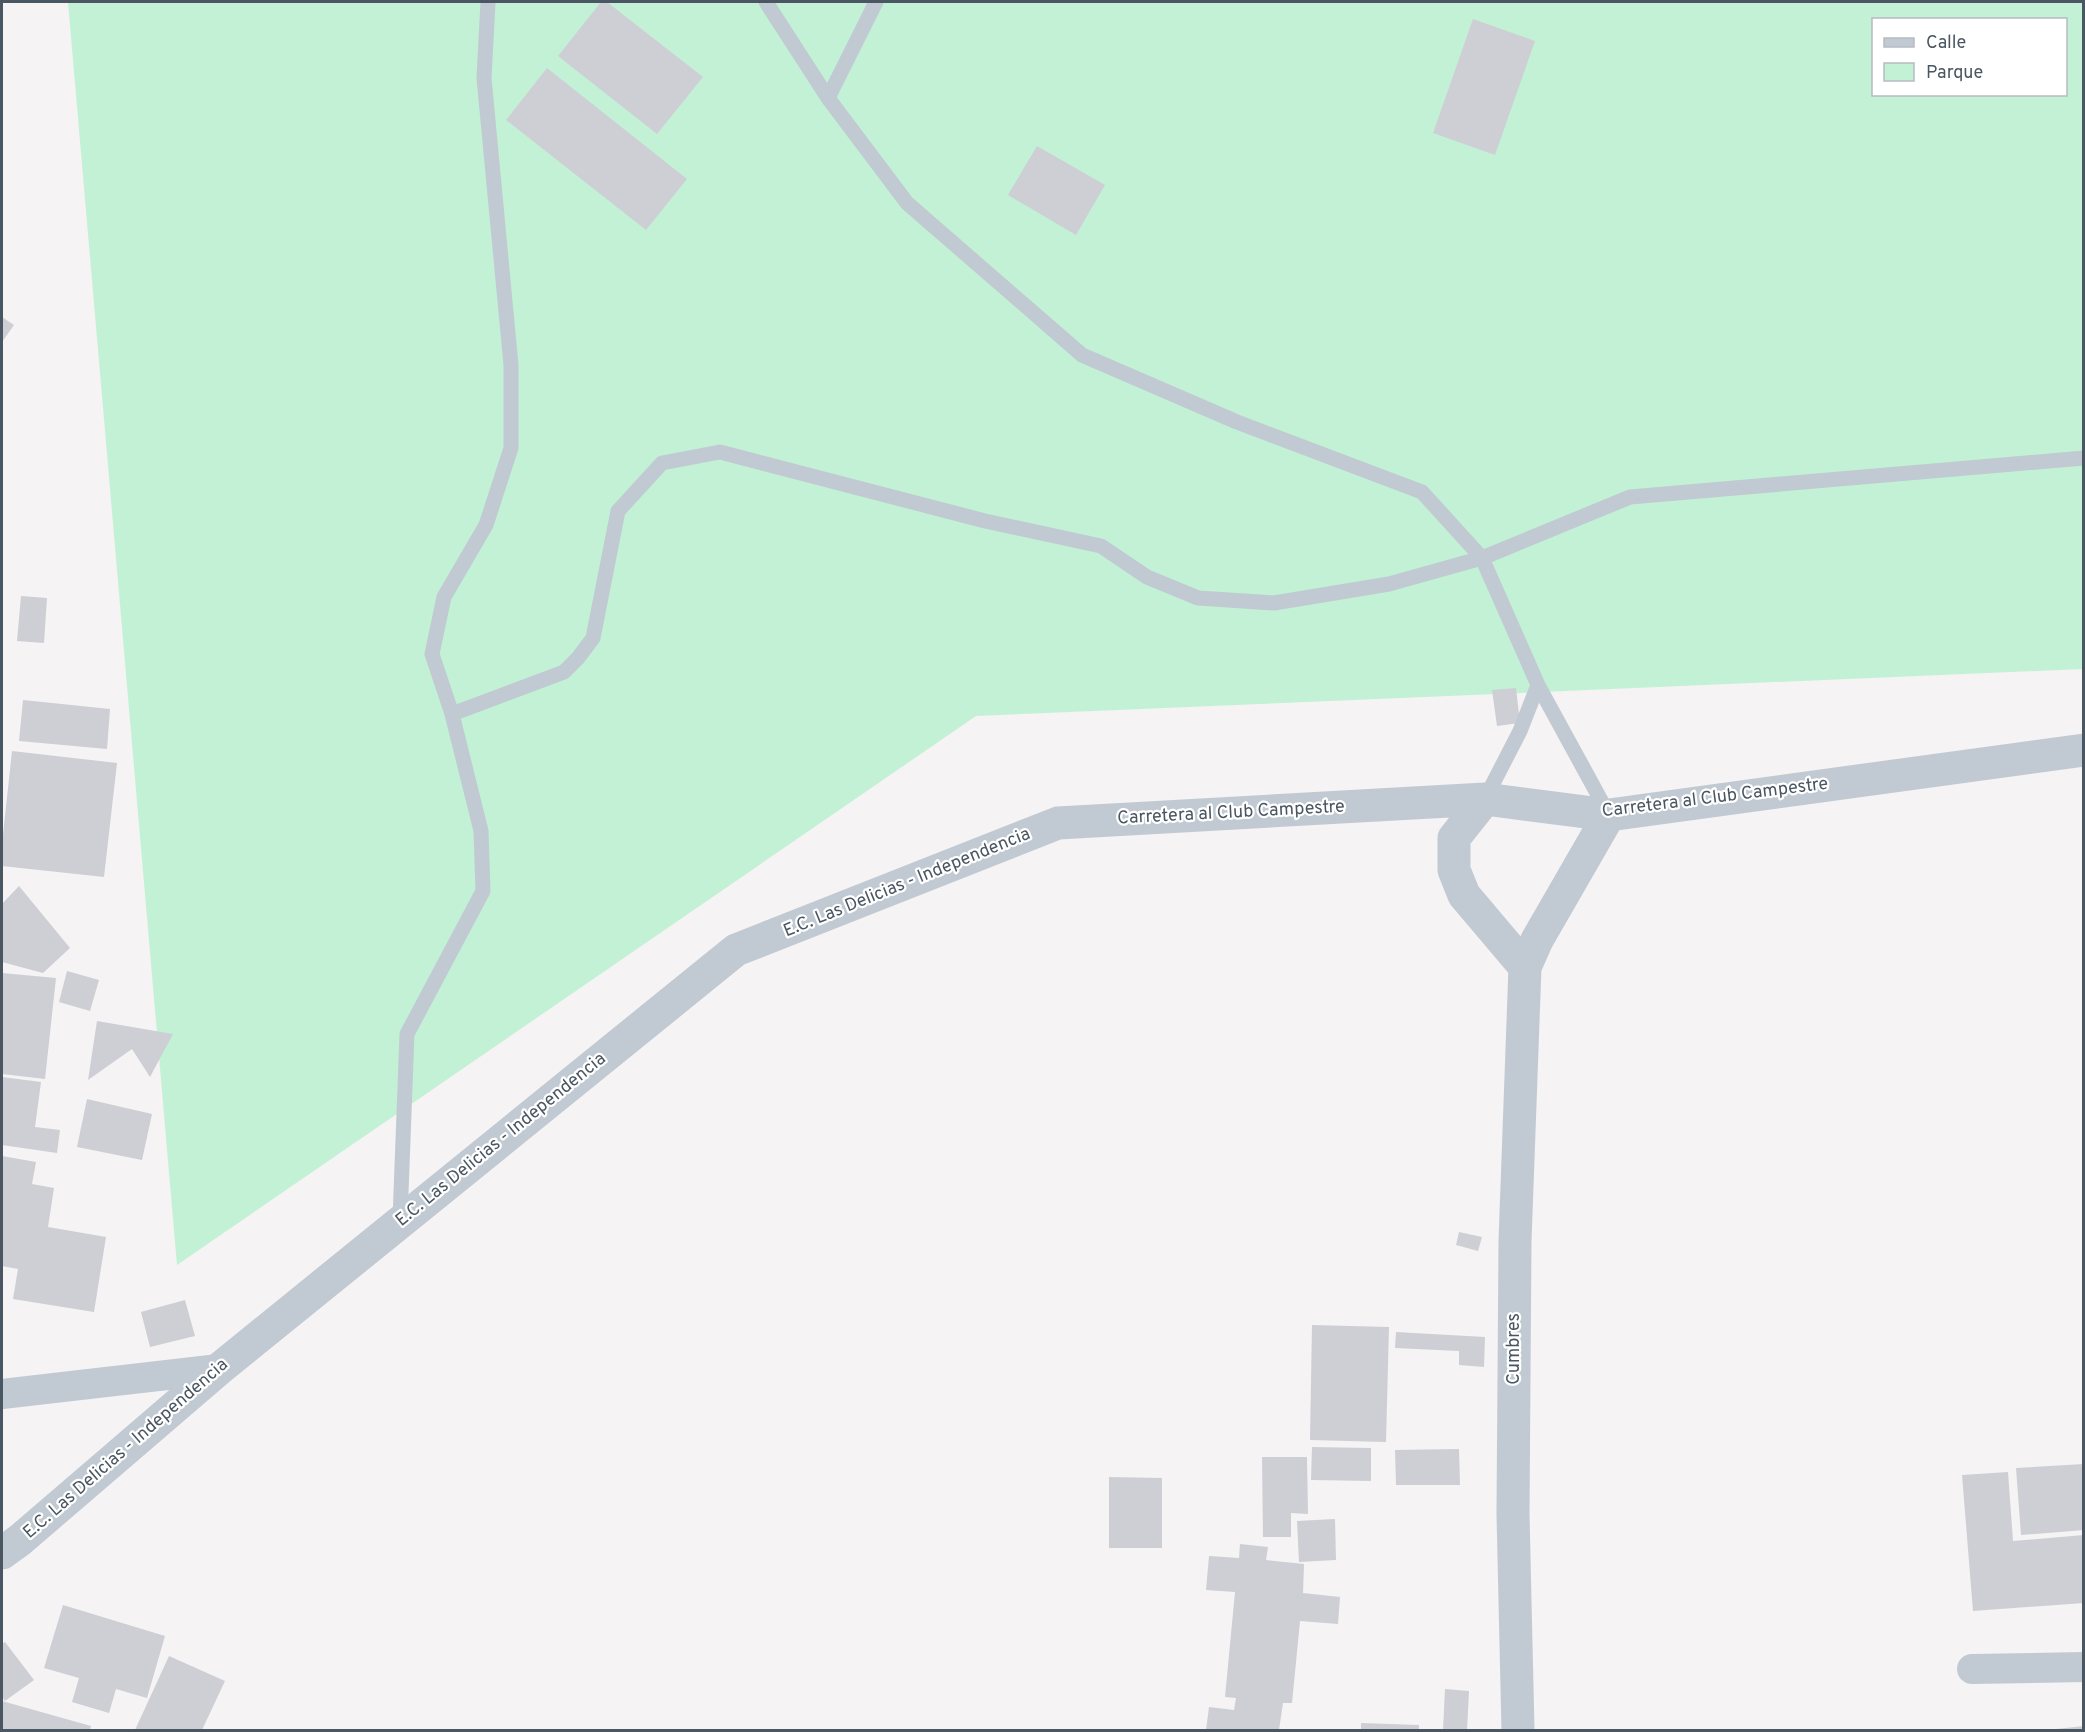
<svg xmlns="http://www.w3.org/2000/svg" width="2085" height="1732" font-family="Overpass,sans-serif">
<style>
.green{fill:#c3f1d5;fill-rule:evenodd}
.building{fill:#cdcfd5}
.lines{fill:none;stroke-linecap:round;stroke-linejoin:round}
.service{stroke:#c1cad2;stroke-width:15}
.minor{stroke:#c1cad2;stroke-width:30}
.tertiary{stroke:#c1cad2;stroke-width:33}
.labels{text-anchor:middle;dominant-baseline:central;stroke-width:4.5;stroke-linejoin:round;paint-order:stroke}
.street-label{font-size:18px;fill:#4a5661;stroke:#fff}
</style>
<rect width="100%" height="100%" fill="#f5f3f3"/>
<!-- green -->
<path class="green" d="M68 2H2083V669L976 716 177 1265ZM1874 20H2066V94H1874Z"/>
<!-- building -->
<path class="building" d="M601 2H607L703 77 657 134 558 56Z
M1473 19 1535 41 1495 155 1433 133Z
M547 68 687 179 646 230 506 120Z
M1037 146 1105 185 1076 235 1008 195Z
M2 317 14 325 2 342Z
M21 596 47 598 44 643 17 641Z
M1516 688 1520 723 1497 726 1492 690Z
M23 700 110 709 107 749 19 741Z
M12 751 117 763 104 877 2 866V844Z
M19 886 70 948 43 973 2 962V904Z
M67 971 99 980 90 1011 59 1002Z
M2 973 56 978 45 1079 2 1074Z
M97 1021 173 1034 150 1077 132 1049 88 1080Z
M2 1077 41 1082 35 1127 60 1130 57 1153 2 1145Z
M87 1099 152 1114 142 1160 77 1147Z
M2 1156 36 1162 32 1184 54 1188 48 1227 106 1237 94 1312 13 1299 18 1269 2 1266Z
M1459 1232 1482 1237 1478 1251 1456 1245Z
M185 1300 195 1336 150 1347 141 1312Z
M1312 1325 1389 1327 1386 1442 1310 1440Z
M1396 1332 1485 1337 1484 1367 1459 1365V1351L1395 1348Z
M1312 1447 1371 1448V1481L1311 1480Z
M1459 1449 1460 1485H1396L1395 1450Z
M1262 1457H1307L1308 1514 1291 1513V1537H1263Z
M2084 1464V1530L2021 1535 2016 1468Z
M2008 1472 2013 1541 2084 1535V1603L1973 1611 1962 1475Z
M1109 1477 1162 1478V1548H1109Z
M1335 1519 1336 1560 1299 1562 1297 1521Z
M1240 1544 1268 1547 1266 1560 1304 1564 1303 1593 1340 1597 1338 1624 1300 1621 1292 1703H1283L1279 1730H1206L1209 1707 1234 1710 1236 1698 1225 1697 1235 1592 1206 1590 1209 1556 1239 1558Z
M63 1605 165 1636 147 1698 116 1689 109 1713 72 1702 79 1678 44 1668Z
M5 1642 34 1680 5 1701 2 1697V1644Z
M169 1656 225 1681 202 1730H135Z
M1445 1689 1469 1691 1467 1730H1443Z
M2 1701 91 1726 90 1730H2Z
M1361 1723 1419 1725V1730H1361Z
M2084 1726V1730H2056V1729Z"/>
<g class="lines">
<!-- service -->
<path class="service" d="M766 2 828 98 907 203 1082 355 1237 422 1422 492 1482 558 1538 685 1609 815
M828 98 876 2
M452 714 564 672 578 658 593 638 618 511 662 463 720 452 985 521 1101 546 1147 577 1198 598 1274 603 1389 584 1482 558 1630 497 2084 458
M1485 799 1520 731 1538 685
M400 1219 407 1034 483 891 481 831 452 714 432 654 444 597 486 525 511 448V365L484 78 488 2"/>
<!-- minor -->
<path class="minor" d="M2 1394 219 1369
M1972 1669 2084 1667"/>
<!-- tertiary -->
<path class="tertiary" d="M1485 799 1454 838V870L1464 895 1525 967
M2 1553 20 1540 219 1369 736 950 1058 823 1485 799 1609 815 2084 750
M1518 1730 1513 1514 1515 1241 1525 967 1537 940 1609 815"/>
</g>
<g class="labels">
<!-- street labels -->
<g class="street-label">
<text transform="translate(1715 798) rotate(-7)">Carretera al Club Campestre</text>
<text transform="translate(1231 813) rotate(-3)">Carretera al Club Campestre</text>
<text transform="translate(907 883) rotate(-22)">E.C. Las Delicias - Independencia</text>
<text transform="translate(501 1140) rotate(-39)">E.C. Las Delicias - Independencia</text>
<text transform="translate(1514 1349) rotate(-90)">Cumbres</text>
<text transform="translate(126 1449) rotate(-41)">E.C. Las Delicias - Independencia</text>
</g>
</g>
<!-- border -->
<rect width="2085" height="1732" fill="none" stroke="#4a5661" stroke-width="6"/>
<!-- legend -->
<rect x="1872" y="18" width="195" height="78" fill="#ffffff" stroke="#b7bbc0" stroke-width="1.5"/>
<rect x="1884" y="38" width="30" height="9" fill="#c1cad2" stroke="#b7bbc0" stroke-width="1.5"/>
<text x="1926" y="48" font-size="18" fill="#4a5661">Calle</text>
<rect x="1884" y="63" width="30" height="18" fill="#c3f1d5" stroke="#b7bbc0" stroke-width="1.5"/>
<text x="1926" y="78" font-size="18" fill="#4a5661">Parque</text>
</svg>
